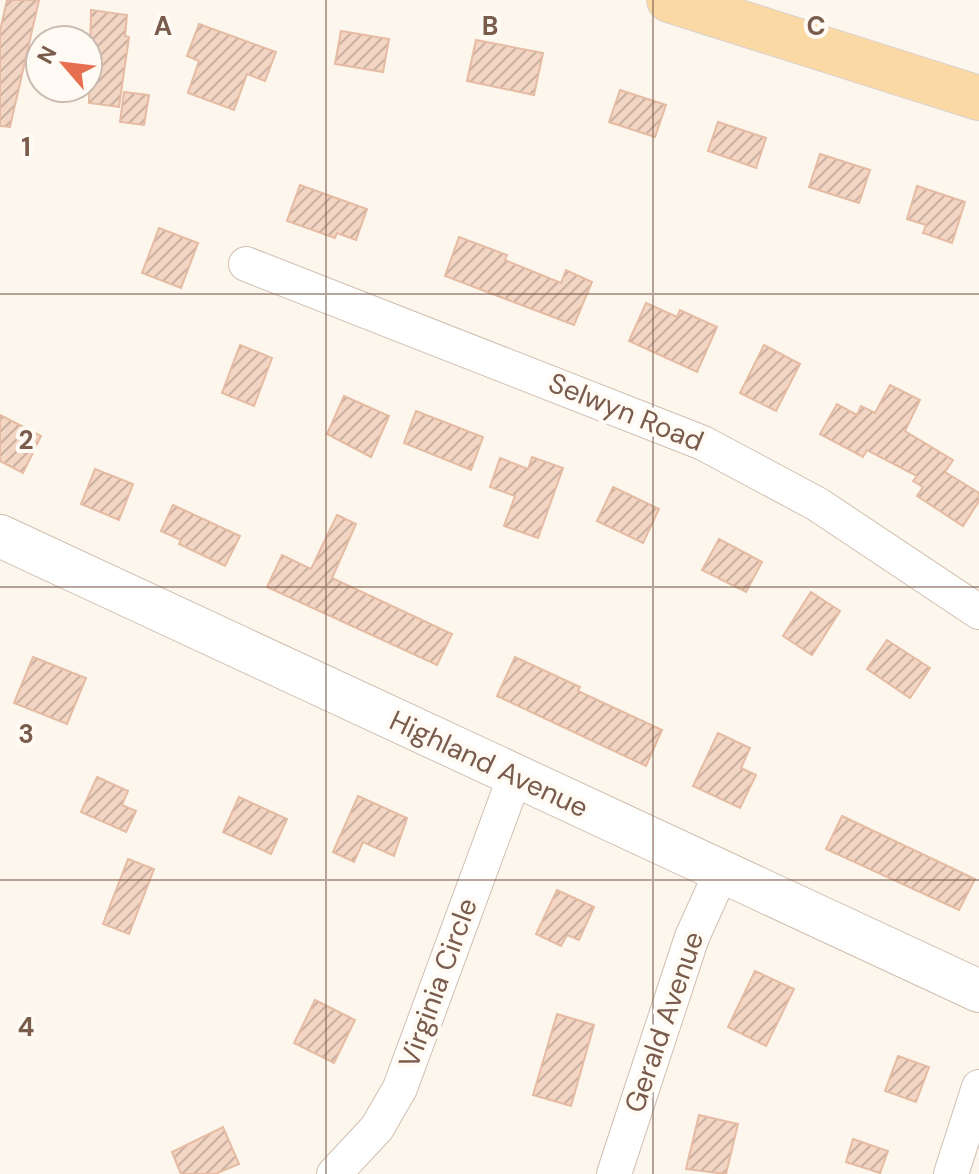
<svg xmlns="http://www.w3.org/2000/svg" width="979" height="1174" font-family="'DM Sans',sans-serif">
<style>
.building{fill:url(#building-hatch);stroke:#e6bba3;stroke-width:2}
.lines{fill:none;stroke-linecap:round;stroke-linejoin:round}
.minor-casing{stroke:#d1beb0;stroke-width:36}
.tertiary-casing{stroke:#d1beb0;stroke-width:44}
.primary-casing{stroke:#dad1cd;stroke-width:46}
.minor{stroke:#fff;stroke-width:34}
.tertiary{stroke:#fff;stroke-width:42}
.primary{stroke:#fbd9a5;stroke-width:44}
.grid{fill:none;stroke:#7a5c4d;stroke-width:2;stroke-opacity:0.55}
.labels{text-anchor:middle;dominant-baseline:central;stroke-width:8;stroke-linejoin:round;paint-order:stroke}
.street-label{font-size:28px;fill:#7a5c4d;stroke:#fffaf3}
.grid-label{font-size:26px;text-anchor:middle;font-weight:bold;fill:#7a5c4d;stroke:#fffaf3;stroke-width:8;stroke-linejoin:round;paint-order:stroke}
</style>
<defs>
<pattern id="building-hatch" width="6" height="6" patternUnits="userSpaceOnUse" patternTransform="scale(2)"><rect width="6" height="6" fill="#f3d5c3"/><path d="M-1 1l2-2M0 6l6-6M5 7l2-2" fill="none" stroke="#cab0a1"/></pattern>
</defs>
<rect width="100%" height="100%" fill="#fdf6ec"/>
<!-- building -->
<path class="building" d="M7 0H39L10 127 0 126V31Z
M91 10 127 15 125 36 129 37 119 107 89 103Z
M199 24 276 52 265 81 247 74 234 110 188 93 199 61 187 56Z
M341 31 389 39 383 72 335 64Z
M476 40 543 53 534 95 467 81Z
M620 90 666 105 655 137 609 122Z
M124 92 149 95 144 125 120 122Z
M718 122 766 138 756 168 708 151Z
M820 154 870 170 859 203 809 187Z
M300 185 367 209 356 240 337 233 335 238 287 221Z
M917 186 965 202 952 243 923 233 926 225 907 219Z
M159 228 198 243 181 288 142 273Z
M459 237 507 255 505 260 561 283 566 270 592 282 574 325 445 276Z
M646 303 677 317 680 310 717 327 697 372 629 341Z
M240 345 272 358 254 406 222 393Z
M764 345 800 364 776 411 740 393Z
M890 385 920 400 905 431 953 460 945 472 979 493V501L963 526 917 496 923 487 913 481 917 476 867 450 863 457 820 434 837 404 857 415 861 406 875 413Z
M344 396 389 416 371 457 327 434Z
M416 411 483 437 471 470 404 443Z
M0 415 41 436 23 473 0 461Z
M532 457 563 468 538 538 504 526 515 496 490 487 500 458 528 469Z
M95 469 133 484 119 520 81 504Z
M613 487 659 509 643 543 597 521Z
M173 505 240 536 225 566 179 544 181 540 161 531Z
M337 515 356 524 332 578 452 634 437 665 267 587 282 555 311 569Z
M719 539 762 562 746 592 702 570Z
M811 592 840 611 812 655 783 636Z
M887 640 930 668 910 698 867 669Z
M33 657 86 678 67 724 14 703Z
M515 657 580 687 578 691 662 730 646 766 497 696Z
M718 733 750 748 741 768 756 775 740 808 693 786Z
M97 777 128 791 122 805 136 811 126 832 81 812Z
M358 796 407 818 394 856 363 842 354 862 333 852Z
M239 797 287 819 271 854 223 832Z
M842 816 975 879 959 910 826 849Z
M128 859 154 869 129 934 103 924Z
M557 890 594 907 579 940 567 935 561 946 536 934Z
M755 971 794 989 766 1046 728 1027Z
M315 1000 355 1020 334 1063 294 1043Z
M557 1014 594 1025 571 1106 533 1095Z
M898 1056 929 1067 916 1102 885 1091Z
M699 1115 738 1124 726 1174 686 1169Z
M223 1127 239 1164 215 1174H181L172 1152Z
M853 1139 888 1151 880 1173 846 1162Z"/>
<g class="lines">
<defs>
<path id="minor" d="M246 264 703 443 817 504 979 612
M334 1174 377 1128 400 1088 515 776
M614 1174 692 937 721 873
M951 1174 979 1087"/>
<path id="tertiary" d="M0 536 979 991"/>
<path id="primary" d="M669 0 979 98"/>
</defs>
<!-- minor casing -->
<use href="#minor" class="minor-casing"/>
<!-- tertiary casing -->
<use href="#tertiary" class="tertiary-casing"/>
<!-- primary casing -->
<use href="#primary" class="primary-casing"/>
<!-- minor -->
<use href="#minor" class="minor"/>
<!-- tertiary -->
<use href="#tertiary" class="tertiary"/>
<!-- primary -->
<use href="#primary" class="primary"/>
</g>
<!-- grid -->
<path class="grid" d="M326 0V1174M653 0V1174M0 294H979M0 587H979M0 880H979"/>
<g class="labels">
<!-- street labels -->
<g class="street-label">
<text transform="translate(626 412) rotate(22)">Selwyn Road</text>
<text transform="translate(489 764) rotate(25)">Highland Avenue</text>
<text transform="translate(438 983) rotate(-70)">Virginia Circle</text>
<text transform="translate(664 1022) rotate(-71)">Gerald Avenue</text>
</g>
</g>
<g class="grid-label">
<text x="163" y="35">A</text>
<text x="490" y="35">B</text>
<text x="816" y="35">C</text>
<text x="26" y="156">1</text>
<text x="26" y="449">2</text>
<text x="26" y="743">3</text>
<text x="26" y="1036">4</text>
</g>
<!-- north arrow -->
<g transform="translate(64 64) rotate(298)"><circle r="38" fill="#fffaf3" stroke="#cabbb1" stroke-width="2"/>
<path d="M0-6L14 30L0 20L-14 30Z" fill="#e76f51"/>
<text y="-12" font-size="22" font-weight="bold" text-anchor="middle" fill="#7a5c4d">N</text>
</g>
</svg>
